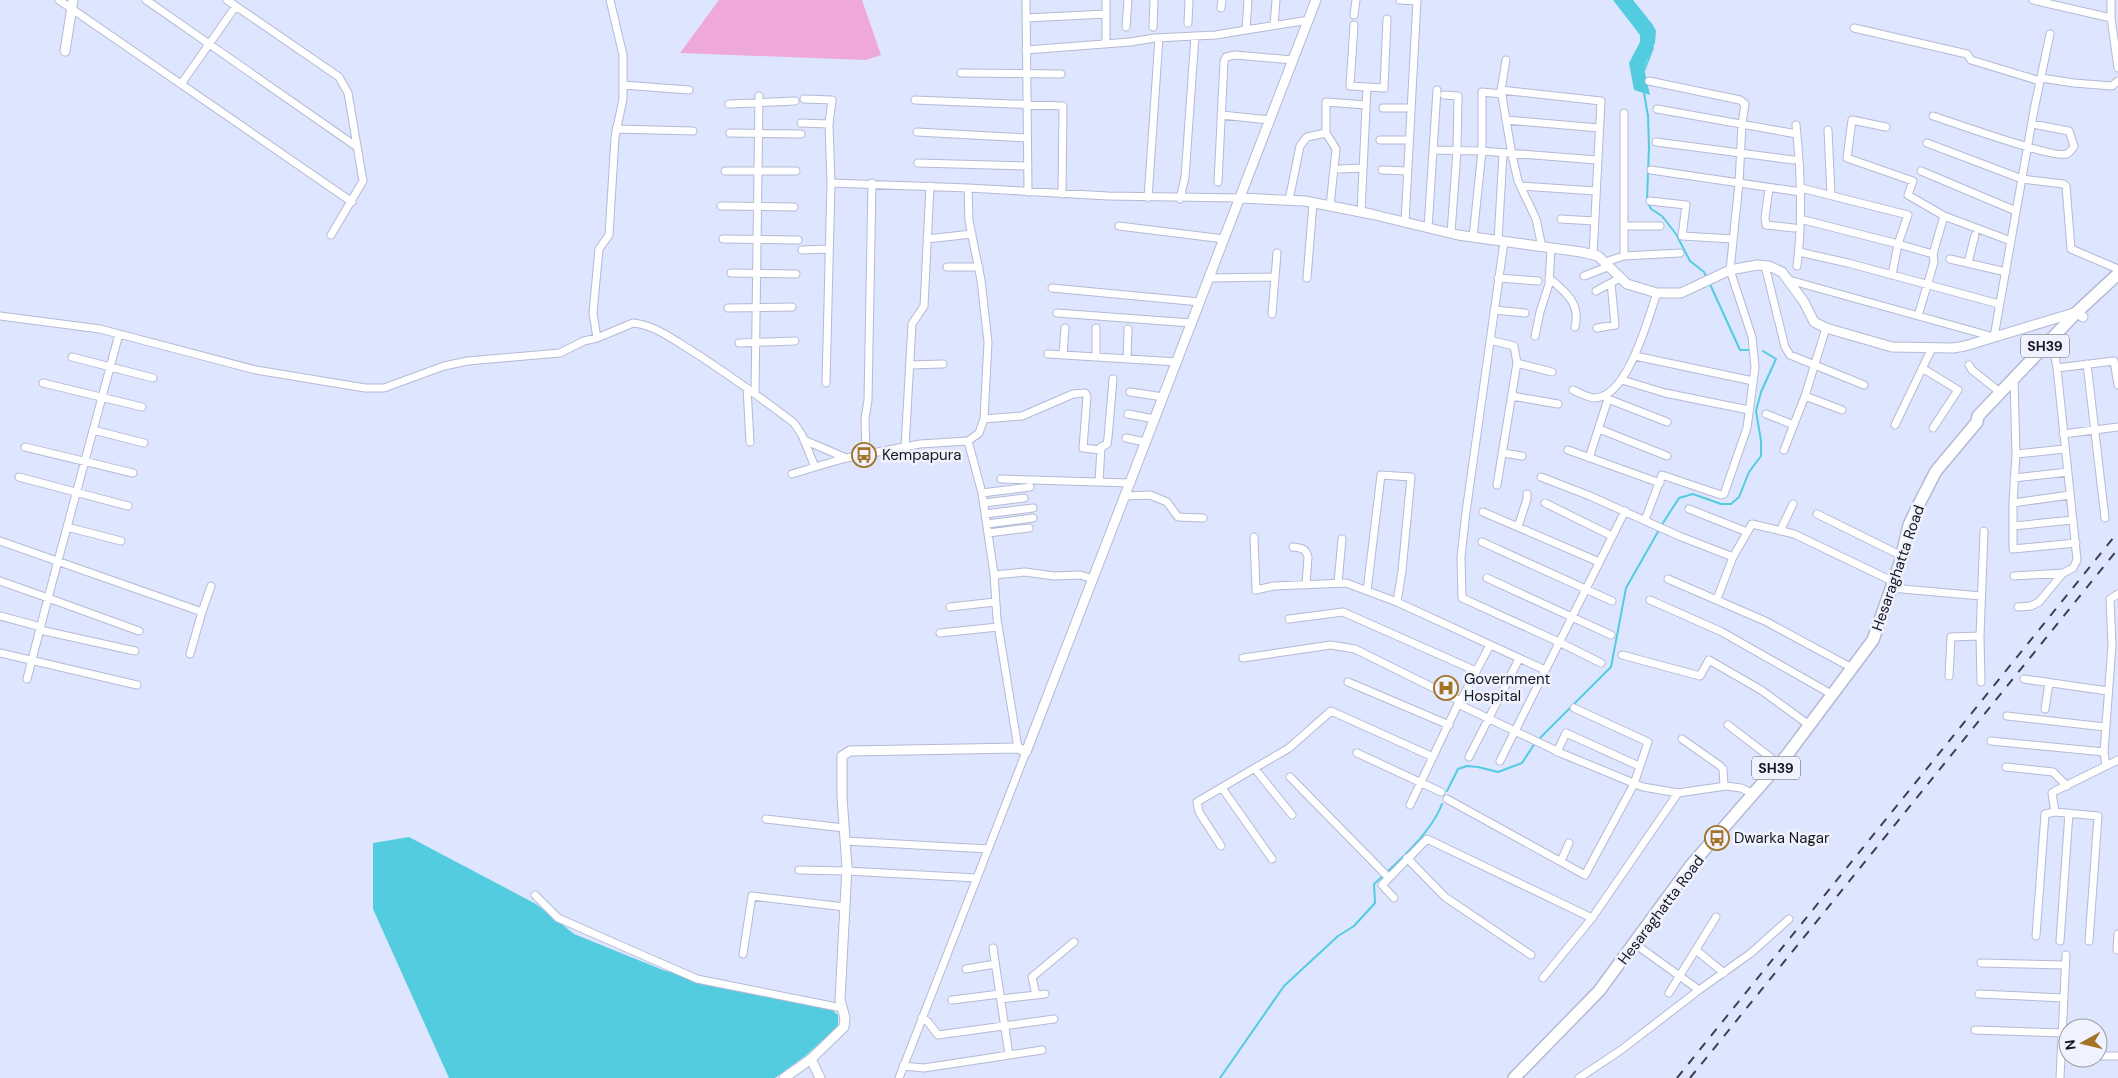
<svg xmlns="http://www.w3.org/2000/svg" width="2118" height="1078" font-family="'DM Sans',sans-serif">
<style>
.green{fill:#eea9d8}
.water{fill:#53ccdf}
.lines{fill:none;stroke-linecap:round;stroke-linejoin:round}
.stream{stroke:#53ccdf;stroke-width:2}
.minor-casing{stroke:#b4bad3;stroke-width:9}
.tertiary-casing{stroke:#b4bad3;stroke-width:11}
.primary-casing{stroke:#b4bad3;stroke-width:14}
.minor{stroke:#fff;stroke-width:7}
.tertiary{stroke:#fff;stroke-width:9}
.primary{stroke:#fff;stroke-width:11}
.rail{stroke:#3d404c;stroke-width:2;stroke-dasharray:9 9;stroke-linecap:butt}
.labels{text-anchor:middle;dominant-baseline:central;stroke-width:5;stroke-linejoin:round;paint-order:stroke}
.shield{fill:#f0f3fd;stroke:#575a63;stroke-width:1}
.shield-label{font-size:14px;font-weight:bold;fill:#161821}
.poi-label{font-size:15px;fill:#161821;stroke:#f0f3fd;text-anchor:start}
.street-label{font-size:15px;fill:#161821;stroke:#f0f3fd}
</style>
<rect width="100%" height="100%" fill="#dee5ff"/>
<!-- green -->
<path class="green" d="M719 0H862L881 55 866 60 680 53Z"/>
<!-- water -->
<path class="water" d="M1613 0H1633L1653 25 1656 31 1655 43 1647 60 1644 68 1650 95 1634 90 1629 63 1640 42V35Z
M409 837 536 904 574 934 663 970 728 989 831 1009 838 1015V1027L805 1056 775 1078H449L373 909V843Z"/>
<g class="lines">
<!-- stream -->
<path class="stream" d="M1644 71 1653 48
M1644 93 1648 116 1649 146 1647 200 1651 209 1662 216 1676 234 1690 261 1704 272 1707 278
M1709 282 1740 350H1751
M1661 526 1679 498 1693 494 1721 504H1731L1739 497 1749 472 1761 456V441L1756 411 1761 392 1776 359 1763 351
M1538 740 1611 667 1626 588 1659 530
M1447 791 1458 769 1467 766 1478 767 1498 772 1522 763 1535 743
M1220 1078 1284 986 1338 936 1354 926 1375 903 1374 884C1397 863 1431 833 1442 804"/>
<defs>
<path id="minor" d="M59 0 352 202
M146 0 357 147
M227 0 339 77 348 93 363 181 331 235
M1026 0 1028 192
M1106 0V44
M1248 0 1246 30 1309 20
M1400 0 1416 1
M2033 0 2111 18
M2111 0V18L2118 68
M1221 8 1222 0
M1354 15 1356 0
M1026 18 1106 14
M1188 23 1189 0
M1274 25 1276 0
M1354 25 1350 86 1384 88 1387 19
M1126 27 1128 0
M1153 27 1154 0
M1854 28 1967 54 1971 60 2040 81
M1026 50 1130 42 1155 38 1216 35 1246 30
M961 73 1061 74
M2041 78 2074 83 2112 86 2118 81
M181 84 236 6
M623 85 689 90
M1501 90 1506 60
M1444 95 1458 96 1457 151 1451 233
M804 99 832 100 829 124 831 183 826 383
M915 100 1063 106 1062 194
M729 104 795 101
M1383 108H1411
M1657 109 1797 134
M1221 115 1270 120
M1933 116C1952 122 2054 159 2066 154 2070 153 2072 149 2074 146L2069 131 2032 124
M1506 120 1599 128
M801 123 829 124
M1796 125C1801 172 1803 219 1797 266
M1886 127 1852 120 1847 158 1913 181 1908 195 1944 216
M616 129 693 131
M1828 130 1831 195
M917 132 1027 138
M730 133 801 134
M1380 140H1409
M1656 142 1793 160
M1927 143 2022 179 2063 184 2066 186 2071 249 2118 269
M1434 150 1482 151V92L1502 94
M918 163 1028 166
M1340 169 1363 168
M1382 170 1407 171
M1651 170 1801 192
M725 171H796
M1921 171 2016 211
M1218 182 1224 61 1226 57 1235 55 1293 60
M831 183 968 188
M1521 186 1596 191
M1769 188 1765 218 1766 225 1794 228
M1148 198 1159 38
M1180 199 1185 177 1195 36
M1289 200 1300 146 1307 137 1326 133
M1650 201 1686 205 1682 236 1733 239
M721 206 794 207
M1330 206 1336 149 1326 133V102L1366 105
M1361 212 1367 87
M1561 219 1594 221
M1800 219 1898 244 1908 215 1801 188
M1405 222 1417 0
M1119 226 1224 239
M1624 226H1660
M1428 228 1437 90
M1473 237 1482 151 1597 160
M723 239 798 240
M927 239 972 234
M1498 241 1503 154
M1504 242 1466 512 1461 557 1462 598 1559 642 1601 663
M1542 247 1536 219 1518 181 1512 155 1501 90 1601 101 1593 255
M802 250 829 249
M1799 252 1848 263 1999 304
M1933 254 1944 216 2011 241
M1624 256V113
M1950 259 2006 272
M1605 262 1624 256 1680 253
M1968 263 1975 235
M1765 266 1785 347 1790 355 1864 385
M947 267H979
M731 273 796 274
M1892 275 1898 244 1933 254 1934 262 1918 316
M1584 276 1610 266
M1209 278 1275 277
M1307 278 1313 203
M1498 278 1538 281
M1549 278C1566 292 1581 304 1575 327
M1789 280 1994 337 2034 110 2050 34
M1052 288 1200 302
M1596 291 1620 278
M728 308 792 307
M1494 310 1525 313
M1057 313 1191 323
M1272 314 1277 253
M0 316 100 329 256 370 365 388H384L444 366 468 361 560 353 584 341 597 338 633 323C654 325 671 338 689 349 725 372 760 397 794 423L802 435 815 467 846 458 920 444 968 441 979 433 984 419 988 342 981 280 969 221 968 188 1108 196 1240 198
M1597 328 1615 325 1611 283
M1535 336 1540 312 1549 284 1551 248
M597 338 593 313 599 249 609 235 615 137 623 99V55L610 0
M1490 340 1514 346 1517 363 1497 485
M739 343 795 341
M1048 354 1177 362
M1063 355 1065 328
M1635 356 1753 381
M72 357 153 378
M1096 357V328
M1127 359 1128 329
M1517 363 1552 372
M2087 364 2105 518
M910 365 943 364
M1969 365 1972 370 2001 393
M1922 368 1958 390 1933 428
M2057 368 2114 361 2118 385
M2014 379 2016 454 2013 503V549L2076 543
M1622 380 1665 393 1749 410
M43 383 142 407
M747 388 750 442
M1573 390C1580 393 1588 398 1595 398 1628 397 1648 318 1657 293
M1130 392 1163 397
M755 394 759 96
M1512 396 1558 404
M1805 396 1842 410
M1128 414 1154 419
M1766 414 1794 425
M984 419 1022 416 1073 394 1085 393 1087 396 1083 448 1101 450
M1895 425 1932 348
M1599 429 1667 456
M93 430 144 443
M2063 434 2118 427
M1126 438 1145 442
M804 440 846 458
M968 441 982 493 994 574 997 619 1018 748
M25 447 133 473
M905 447 912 324 924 306 930 186
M1568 450 1660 483
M1784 450 1805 396 1826 328
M1503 453 1522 456
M2016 454 2065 449
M866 455 865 419 868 400 872 183
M1589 458 1608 399 1667 422
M792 474 815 467
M19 477 128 506
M1541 477 1590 496 1679 536 1733 557 1717 599
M2014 478 2068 472
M1001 479 1129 483
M1099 482 1101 447 1107 444 1108 438 1113 379
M982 493 1030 487
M1124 496 1150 495 1167 502 1178 517 1203 518
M984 503 1024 498
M1545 503 1612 536
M2013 503 2070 495
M1689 509 1747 532
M1483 512 1599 562
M985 514 1033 508
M1817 514 1902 556
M1645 520 1662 475 1721 495 1724 494 1747 428 1755 367 1752 337 1730 270 1739 183 1742 124 1745 104 1740 100 1649 81
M987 524 1033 518
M2013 526 2073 520
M67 527 121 541
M1518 527 1527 499V494
M1780 531 1793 504
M988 533 1029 528
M1254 537 1256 590 1274 586 1346 583 1397 602 1402 571 1411 477 1381 475 1367 591
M0 541 202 612 190 654
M1482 542 1612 601
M1293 547C1301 548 1306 548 1308 557L1306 585
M1733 557 1752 524 1794 534 1894 582
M994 575 1025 572 1054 576 1080 575 1093 579
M2014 576 2063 573
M1487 578 1611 635
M1668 579 1765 621 1852 668
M0 581 48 598 119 334
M1338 583 1342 539
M1891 588 1981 596
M1650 600 1722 632 1833 695
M1397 602 1545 670
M950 607 995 602
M2018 607 2031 606 2039 602 2063 573 2073 568 2077 560 2057 368 2052 338
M202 612 211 586
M0 616 41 627
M1289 619 1343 612 1476 671
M40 630 135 651
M940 633 998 627
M0 653 137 685
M1622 655 1700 676 1709 660 1761 690 1809 725
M1243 658 1331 645 1355 649 1460 701
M1949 676 1951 637 1980 636
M27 679 48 598 139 631
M2024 679 2108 691
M1348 682 1449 725
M1981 682 1980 636 1984 531
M1459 704 1490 645
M2045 709 2049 683
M2007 716 2105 727
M1728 725 1779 764
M1682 739 1719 765 1723 769 1724 786
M1991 741 2104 752 2106 766
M1557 752 1566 733 1639 766
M2104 752 2112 645 2110 599 2118 594
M1357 753 1441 792
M1469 757 1519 659
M1500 761 1625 511
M2006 767 2053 772 2067 786
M1255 769 1292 815
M1290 777 1388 877
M1222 788 1272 859
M2055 791 2118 760
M1447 799 1585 875 1634 784 1648 742 1574 708
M1410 805 1458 704 1563 754 1643 787 1678 793 1726 786 1741 788 1754 794
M2055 812 2098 816 2089 941
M766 819 844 828
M845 841 988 849
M1221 846 1199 812 1197 802 1289 748 1331 711 1433 757
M1407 858 1445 897 1531 955
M1561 861 1569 843
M799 870 846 871 977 878
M535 895 558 918 697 979 842 1008
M1394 898 1382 885 1427 839 1592 918
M2036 936 2045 814 2055 812 2052 793
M2060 941 2069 813
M1635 944 1699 990
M993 948 1009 1055
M1696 950 1724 973
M2117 950 2118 934
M743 954 752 896 845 907
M1981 963 2065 965
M966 969 995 964
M1543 978 1592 918 1678 793
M1669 993 1716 917
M1979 994 2064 998
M1036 995 1032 977 1074 942
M1001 999 1045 994
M952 1000 1000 994
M922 1017 928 1022 938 1035 1054 1019
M1975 1030 2063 1033
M2098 1056H2118
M903 1066 924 1068 1042 1050
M899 1078 1026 752
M1579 1078 1621 1050 1699 990 1751 953 1789 919
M2060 1078 2066 955"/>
<path id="tertiary" d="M65 51 73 0
M1240 198 1305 201 1371 214 1458 235 1581 252 1598 256 1627 284 1657 293H1681L1730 270 1757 265 1769 266 1782 272 1804 302 1814 322 1826 328 1892 347 1953 348 1965 346 2077 312 2083 317
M811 1059 820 1078
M784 1078 811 1059 844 1027 845 1018 840 1000 847 867 842 797V756L850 751 1018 748 1026 752 1316 0"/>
<path id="primary" d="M1514 1078 1599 991 1692 864 1787 755 1873 640 1900 563 1909 525 1920 502 1936 471 1977 422 1978 416 2077 312 2118 274"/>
</defs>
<!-- minor casing -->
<use href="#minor" class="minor-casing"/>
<!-- tertiary casing -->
<use href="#tertiary" class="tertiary-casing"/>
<!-- primary casing -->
<use href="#primary" class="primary-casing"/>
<!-- minor -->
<use href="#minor" class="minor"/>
<!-- tertiary -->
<use href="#tertiary" class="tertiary"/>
<!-- primary -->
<use href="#primary" class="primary"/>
<!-- rail -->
<path class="rail" d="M1677 1078 2118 532
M1690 1078 2118 549"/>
</g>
<!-- icons -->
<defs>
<symbol id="bus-ring" viewBox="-11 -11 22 22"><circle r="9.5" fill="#f0f3fd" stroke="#a37327" stroke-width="1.5"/><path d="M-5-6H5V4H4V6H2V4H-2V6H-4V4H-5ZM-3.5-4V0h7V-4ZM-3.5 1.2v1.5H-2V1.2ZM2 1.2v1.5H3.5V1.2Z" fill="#a37327"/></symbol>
<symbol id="hospital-ring" viewBox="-11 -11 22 22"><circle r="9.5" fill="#f0f3fd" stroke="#a37327" stroke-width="1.5"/><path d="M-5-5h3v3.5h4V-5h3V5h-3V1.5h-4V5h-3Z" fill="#a37327"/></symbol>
</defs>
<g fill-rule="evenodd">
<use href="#bus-ring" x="850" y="441" width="28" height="28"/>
<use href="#hospital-ring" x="1432" y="674" width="28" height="28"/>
<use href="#bus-ring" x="1703" y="824" width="28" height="28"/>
</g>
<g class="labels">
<!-- shield labels -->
<g class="shield">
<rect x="2021" y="334.5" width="48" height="23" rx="4"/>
<rect x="1752" y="756.5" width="48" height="23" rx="4"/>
</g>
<g class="shield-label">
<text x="2045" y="346">SH39</text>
<text x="1776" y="768">SH39</text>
</g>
<!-- poi labels -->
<g class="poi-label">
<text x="882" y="455">Kempapura</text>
<text x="1464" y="679">Government<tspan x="1464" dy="17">Hospital</tspan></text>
<text x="1734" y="838">Dwarka Nagar</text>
</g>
<!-- street labels -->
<g class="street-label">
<text transform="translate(1898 568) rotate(-71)">Hesaraghatta Road</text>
<text transform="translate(1661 910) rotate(-53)">Hesaraghatta Road</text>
</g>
</g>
<!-- north arrow -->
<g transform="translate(2083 1043) rotate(262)"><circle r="24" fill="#f0f3fd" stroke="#999ba5"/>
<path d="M0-4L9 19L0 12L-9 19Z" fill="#a37327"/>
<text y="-8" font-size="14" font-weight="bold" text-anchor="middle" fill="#161821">N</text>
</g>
</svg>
